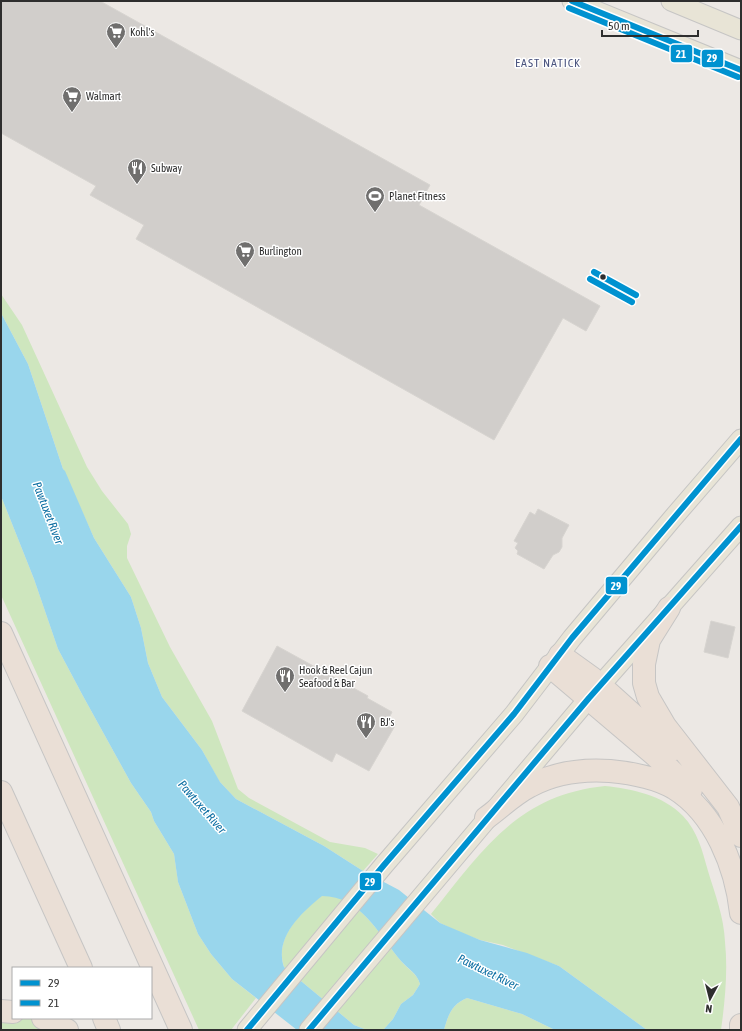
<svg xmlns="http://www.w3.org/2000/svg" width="742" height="1031" font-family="'Asap Condensed',sans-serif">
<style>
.green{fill:#cee6be}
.water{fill:#99d6ec}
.building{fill:#d1cecb;stroke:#d7d4d0}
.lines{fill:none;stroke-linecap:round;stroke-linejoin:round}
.major-casing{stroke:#c6c5c4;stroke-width:21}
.highway-casing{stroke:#c6c5c4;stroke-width:24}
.major{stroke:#e8e4d6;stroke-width:19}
.highway{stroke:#eadfd6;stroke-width:22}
.bus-1-casing{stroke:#fff;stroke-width:9}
.bus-2-casing{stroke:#fff;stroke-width:9}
.bus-1{stroke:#0092d0;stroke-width:6}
.bus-2{stroke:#0092d0;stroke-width:6}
.bus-dot{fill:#2e2e2e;stroke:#fff;stroke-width:1.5}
.labels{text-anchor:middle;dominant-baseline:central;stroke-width:3;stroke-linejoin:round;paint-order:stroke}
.poi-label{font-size:11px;fill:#2e2e2e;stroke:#fff;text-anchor:start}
.neighbourhood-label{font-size:12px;letter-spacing:1px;fill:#4d5680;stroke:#fff}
.water-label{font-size:12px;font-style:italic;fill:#0d6fa3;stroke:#fff}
.line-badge{stroke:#fff;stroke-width:1.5}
.badge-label{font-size:11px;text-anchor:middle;font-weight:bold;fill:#fff}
</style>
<rect width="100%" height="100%" fill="#ece8e4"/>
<!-- green -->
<path class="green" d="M1 294 22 325 87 467 102 491 128 524 131 534 127 546V558L170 647 212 721 238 789 249 798 330 842 365 848 378 854 363 871 324 846 236 799 219 781 202 750 162 697 148 663 141 628 131 597 94 538 63 469 28 364 1 313Z
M1 496 34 579 58 649 83 696 131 783 151 812 154 821 174 854 178 882 198 934 211 954 232 979 256 998 231 1030H199L1 595Z
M605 786C632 789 663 795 683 816 698 832 702 850 708 871 715 894 724 917 725 942 728 971 725 1001 721 1030H647L559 966 503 945 480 940 459 932 440 923 431 914C482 851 517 795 605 786Z
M322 895C361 896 379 935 401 961 408 970 417 973 420 984L413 995 401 1004 393 1019 384 1029 367 1030 354 1025 284 967C274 937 301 913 322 895Z
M467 998 522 1014 555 1030H444C448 1015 452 1004 467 998Z
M1 1011 13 1018H35L62 1030H1Z"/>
<!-- water -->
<path class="water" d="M1 313 28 364 63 469 65 471 94 538 131 597 141 628 148 663 162 697 202 750 220 782 236 799 324 846 363 871 399 890 440 923 480 940 527 953 559 966 647 1030H555L522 1014 467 998C452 1004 448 1015 444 1030H380L384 1029 393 1019 401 1004 413 995 420 984C417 973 408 969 401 961 379 935 361 896 322 896 301 913 274 938 284 967L354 1025 367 1030H297L232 979 211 954 198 934 178 882 174 854 154 821 151 812 131 783 83 696 58 649 34 579 1 496Z"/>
<!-- building -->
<path class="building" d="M1 1H100L430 185 419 205 600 306 586 331 563 318 494 440 136 239 144 225 90 195 96 186 1 133Z
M538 509 569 525 562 538V547L559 552 553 555 544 569 517 554 518 551 515 548 518 543 514 541 530 512 535 515Z
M711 621 735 627 728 658 704 652Z
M277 646 368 696 367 698 392 712 388 720 396 724 369 771 336 753 332 762 242 711Z"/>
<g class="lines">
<defs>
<path id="major" d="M572 1 741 70
M671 1 741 30
M247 1030 384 865 514 714 572 638 672 519 741 439
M309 1030 589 698 741 526"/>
<path id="highway" d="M669 608 649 640 644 664V683L648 697 665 726 728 807 741 836
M1 633 181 1030
M560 655 592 678 672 750
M550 666 656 756 691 790
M1 792 81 968
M486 818C500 808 514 794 530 786 554 773 582 769 610 771 631 773 655 777 674 788 715 813 736 867 741 913
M1 1011 13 1012
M43 1018 67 1030
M104 1018 109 1030
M741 1030V1025"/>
</defs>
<!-- major casing -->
<use href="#major" class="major-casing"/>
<!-- highway casing -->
<use href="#highway" class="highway-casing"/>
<!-- major -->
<use href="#major" class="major"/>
<!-- highway -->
<use href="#highway" class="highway"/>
<defs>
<path id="bus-1" d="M572 1 741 70
M594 272 636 295
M247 1030 384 865 514 714 572 638 741 439
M309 1030 589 698 741 526"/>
<path id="bus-2" d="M569 8 738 77
M590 279 632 302"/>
</defs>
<!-- bus-1 casing -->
<use href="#bus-1" class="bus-1-casing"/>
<!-- bus-2 casing -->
<use href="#bus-2" class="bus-2-casing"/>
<!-- bus-1 -->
<use href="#bus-1" class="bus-1"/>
<!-- bus-2 -->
<use href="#bus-2" class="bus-2"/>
</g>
<!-- icons -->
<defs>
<symbol id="supermarket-pin" viewBox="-11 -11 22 30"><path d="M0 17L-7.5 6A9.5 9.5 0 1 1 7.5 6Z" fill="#706f6e" stroke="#fff"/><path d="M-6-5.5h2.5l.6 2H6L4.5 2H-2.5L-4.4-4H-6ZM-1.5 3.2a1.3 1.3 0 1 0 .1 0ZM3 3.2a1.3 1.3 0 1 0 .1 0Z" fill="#fff"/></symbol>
<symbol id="restaurant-pin" viewBox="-11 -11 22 30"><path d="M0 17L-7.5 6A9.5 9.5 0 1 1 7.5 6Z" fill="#706f6e" stroke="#fff"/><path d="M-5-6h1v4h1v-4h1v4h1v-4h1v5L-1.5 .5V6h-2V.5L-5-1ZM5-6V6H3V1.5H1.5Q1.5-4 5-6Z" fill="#fff"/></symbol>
<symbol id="stadium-pin" viewBox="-11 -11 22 30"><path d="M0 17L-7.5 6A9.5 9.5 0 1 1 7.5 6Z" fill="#706f6e" stroke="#fff"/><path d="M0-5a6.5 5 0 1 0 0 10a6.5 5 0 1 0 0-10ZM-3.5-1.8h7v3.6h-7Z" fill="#fff"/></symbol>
</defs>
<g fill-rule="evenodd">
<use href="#supermarket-pin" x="105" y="21" width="22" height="30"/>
<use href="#supermarket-pin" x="61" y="85" width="22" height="30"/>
<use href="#restaurant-pin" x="126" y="157" width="22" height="30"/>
<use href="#stadium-pin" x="364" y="185" width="22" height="30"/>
<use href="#supermarket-pin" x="234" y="240" width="22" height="30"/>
<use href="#restaurant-pin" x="274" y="665" width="22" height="30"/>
<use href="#restaurant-pin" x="355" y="711" width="22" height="30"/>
</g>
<!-- markers -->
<circle class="bus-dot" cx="603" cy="277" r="3.5"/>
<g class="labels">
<!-- poi labels -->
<g class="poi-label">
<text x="130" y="32">Kohl's</text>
<text x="86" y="96">Walmart</text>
<text x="151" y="168">Subway</text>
<text x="389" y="196">Planet Fitness</text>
<text x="259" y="251">Burlington</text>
<text x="299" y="670">Hook &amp; Reel Cajun<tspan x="299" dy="13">Seafood &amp; Bar</tspan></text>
<text x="380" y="722">BJ's</text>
</g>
<!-- neighbourhood labels -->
<g class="neighbourhood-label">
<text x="548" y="63">EAST NATICK</text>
</g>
<!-- water labels -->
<g class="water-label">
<text transform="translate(48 513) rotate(69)">Pawtuxet River</text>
<text transform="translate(202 807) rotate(49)">Pawtuxet River</text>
<text transform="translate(488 972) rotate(26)">Pawtuxet River</text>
</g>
</g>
<g class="line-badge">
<rect x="670" y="44" width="23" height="19" rx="4" fill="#0092d0"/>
<rect x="701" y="49" width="23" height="19" rx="4" fill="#0092d0"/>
<rect x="605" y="576" width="23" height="19" rx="4" fill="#0092d0"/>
<rect x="359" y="872" width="23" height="19" rx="4" fill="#0092d0"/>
</g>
<g class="badge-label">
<text x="681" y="58">21</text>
<text x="712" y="62">29</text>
<text x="616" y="590">29</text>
<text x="370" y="886">29</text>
</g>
<!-- border -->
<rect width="742" height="1031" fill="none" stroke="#2e2e2e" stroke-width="4"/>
<!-- legend -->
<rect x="12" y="967" width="140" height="52" fill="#ffffff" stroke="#ababab"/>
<rect x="20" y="980" width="20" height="6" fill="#0092d0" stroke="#ababab"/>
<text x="48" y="987" font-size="12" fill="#2e2e2e">29</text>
<rect x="20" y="1000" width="20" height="6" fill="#0092d0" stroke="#ababab"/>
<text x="48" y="1007" font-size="12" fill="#2e2e2e">21</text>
<!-- north arrow -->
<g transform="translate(710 999) rotate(187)" stroke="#ffffff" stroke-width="3" paint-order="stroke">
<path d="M0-3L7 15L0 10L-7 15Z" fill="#2e2e2e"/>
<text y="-6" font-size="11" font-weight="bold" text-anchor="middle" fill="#2e2e2e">N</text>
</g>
<!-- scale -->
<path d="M602 30v6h96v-6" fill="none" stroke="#2e2e2e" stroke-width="2"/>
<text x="608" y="30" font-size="12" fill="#2e2e2e" stroke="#ffffff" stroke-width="3" paint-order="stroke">50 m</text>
</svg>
